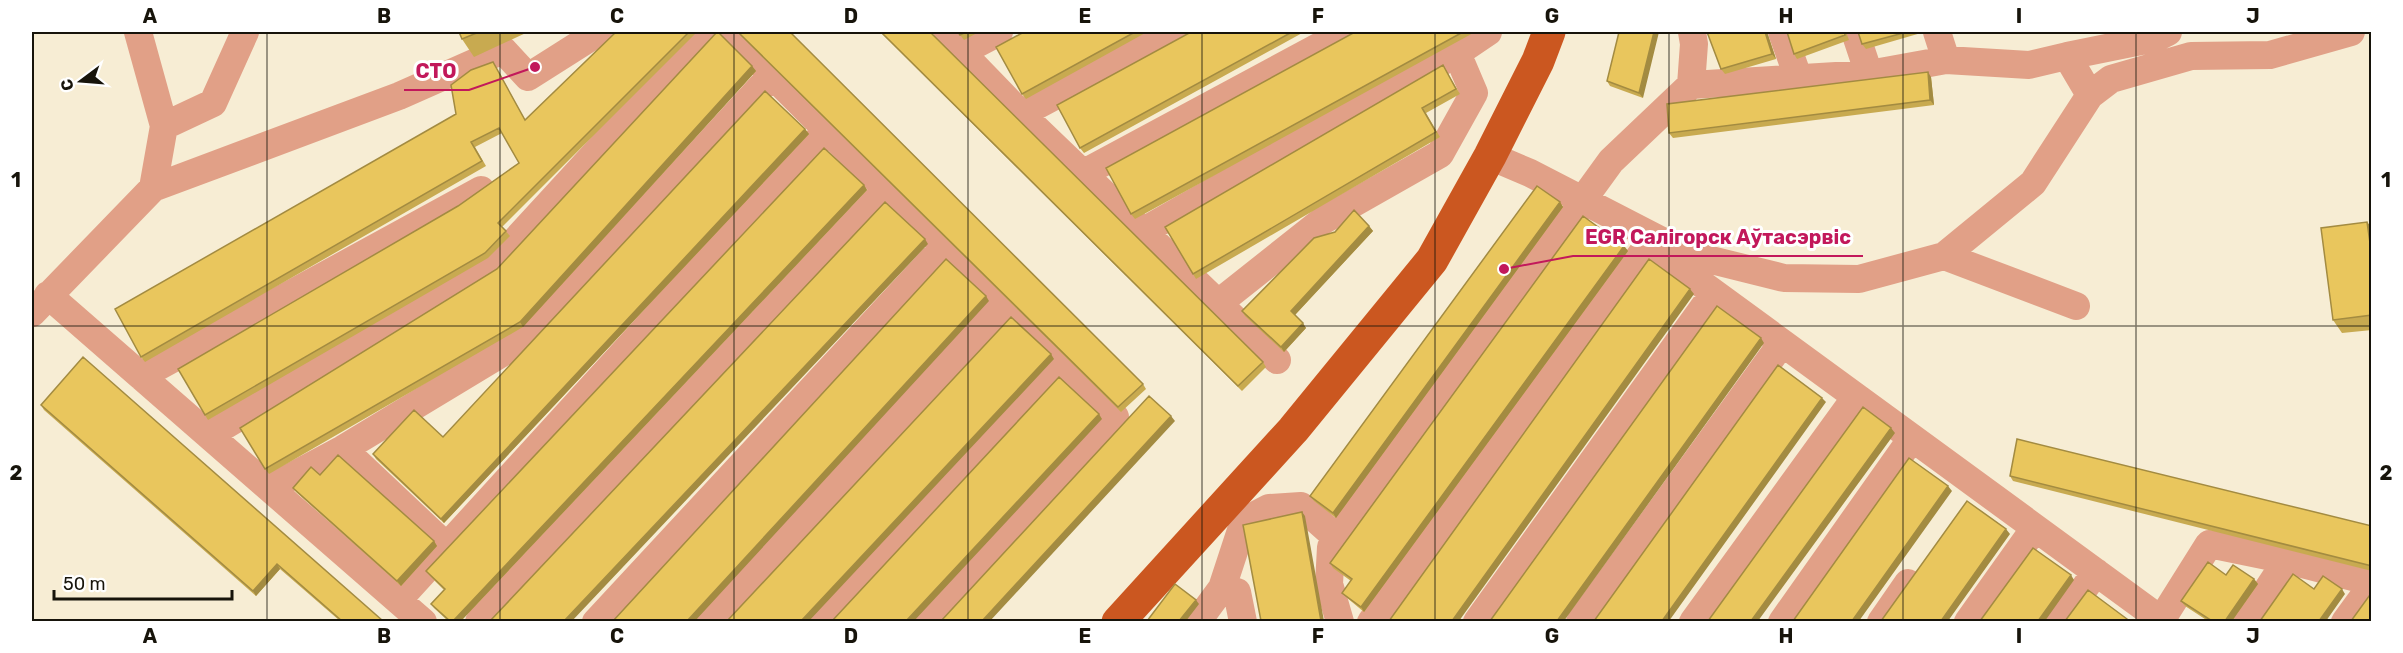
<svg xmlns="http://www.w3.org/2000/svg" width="2403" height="653" font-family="Rubik,sans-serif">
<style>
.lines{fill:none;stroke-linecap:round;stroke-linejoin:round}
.minor{stroke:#e1a087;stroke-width:28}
.major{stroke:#cb5720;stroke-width:33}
.wall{fill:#c8aa50}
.shaded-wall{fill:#a38b41}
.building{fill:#e9c65d;stroke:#a38b41;stroke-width:1.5}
.grid{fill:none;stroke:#17140b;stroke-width:1.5;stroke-opacity:0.55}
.leader{fill:none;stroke:#c2185b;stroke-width:2}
.callout-dot{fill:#c2185b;stroke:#fff;stroke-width:2}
.callout-label{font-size:20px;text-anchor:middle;font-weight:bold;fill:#c2185b;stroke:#fff;stroke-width:6;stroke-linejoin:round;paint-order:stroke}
.neatline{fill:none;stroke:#17140b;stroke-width:2}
.grid-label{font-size:20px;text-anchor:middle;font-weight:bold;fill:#17140b}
</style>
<rect width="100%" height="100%" fill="#f7edd4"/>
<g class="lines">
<!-- minor -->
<path class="minor" d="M729 32 1115 417 928 622
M947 32 961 52 1021 114 1277 360
M1782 32 1799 80
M1855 32 1869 74
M1937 32 1946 60
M961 52 999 32
M1691 85 1694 44 1692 32
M2090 95 2067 56 2156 38 2168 32
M1021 114 1175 32
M164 126 213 103 245 32
M1490 156 1530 173 1687 254 1784 278 1859 279 1944 256 2033 183 2090 95 2111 79 2191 56 2270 55 2351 32
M1082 174 1346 32
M153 188 399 96 503 50 528 77 599 32
M1142 232 1457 53
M1658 252 2164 622
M1944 256 2076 306
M48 295 423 622
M1216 305 1322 221 1440 154 1474 93 1457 53 1488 32
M32 313 153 188 164 126 138 32
M141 376 481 190
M209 435 491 267 707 32
M343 449 446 546
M270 488 343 449 535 333 772 75
M1222 588 1244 521 1269 508 1301 506 1337 538
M398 600 827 130
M479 622 887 189
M596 622 944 247
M710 622 1003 305
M821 622 1061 363
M1197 622 1222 588 1237 592 1243 622
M1340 622 1329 584 1331 547 1611 161 1691 85 1869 74 1946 60 2029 65 2067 56
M1371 622 1648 245
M1477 622 1714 293
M1580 622 1782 343
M1693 622 1856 397
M1782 622 1912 438
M1881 622 1908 583
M1968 622 2035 528
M2060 622 2096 572
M2160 622 2209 544 2287 560 2372 582
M2246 622 2287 560
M2345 622 2372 585"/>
<!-- major -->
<path class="major" d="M1118 622 1293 430 1432 260 1490 156 1538 61 1549 32"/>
</g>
<!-- wall -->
<path class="wall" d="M459 32H528L474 57 462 39Z
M649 32H697L502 227 510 236 488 258 208 420 205 415 458 206 519 163 502 133 475 147 486 166 145 362 141 357 456 114 496 67 525 120Z
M737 32H790L1143 384 1146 389 1121 412Z
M880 32H930L1263 362 1266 367 1242 391Z
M958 32H979L964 40Z
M1024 32H1147L1026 99 1022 94Z
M1191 32H1304L1084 153 1080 148Z
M1355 32H1475L1135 219 1131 214Z
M1619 32 1643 98 1610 86 1607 81Z
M1767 32 1776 59 1725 74 1721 69Z
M1787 32H1846L1849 40 1797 59 1794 54Z
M1858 32H1921V33L1866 49 1862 44Z
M1443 65 1460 94 1426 113 1440 137 1196 279 1193 274Z
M752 66 756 71 523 327 269 474 265 469 497 269Z
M1931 77 1934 105 1673 138 1669 133Z
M805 129 809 134 444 523 376 459 373 454 443 437Z
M864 185 867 190 461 621H448L434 608 431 604 444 590 430 576 426 571Z
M1560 202 1563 207 1336 518 1314 501 1310 496Z
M2367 222 2372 228V330L2342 333 2333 320Z
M1369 226 1373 231 1295 315 1306 328 1284 352 1245 316 1242 311Z
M1624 246 1628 251 1364 612 1346 597 1342 593 1351 581 1333 568 1330 563Z
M41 405 383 621H340L280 569 256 596 44 410Z
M320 475 434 541 437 546 401 586 296 492 293 488Z
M2010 476 2372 526V571L2013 481Z
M2226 575 2254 579 2258 584 2232 621H2208L2185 606 2181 601Z"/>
<!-- shaded-wall -->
<path class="shaded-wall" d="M1654 32H1659L1643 98 1639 93Z
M1765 32H1767L1776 59 1772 54Z
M752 66 756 71 523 327 520 322Z
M1928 72 1931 77 1934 105 1930 100Z
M805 129 809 134 444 523 441 519Z
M864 185 867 190 461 621H453Z
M1560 202 1563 207 1336 518 1333 513Z
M2367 222 2372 228V257Z
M1369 226 1373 231 1294 316 1291 311Z
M925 239 928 244 572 621H564Z
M1624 246 1628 251 1364 612 1361 607Z
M1690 289 1694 294 1459 621H1452Z
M986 296 989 301 695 621H687Z
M1303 323 1306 328 1284 352 1281 347Z
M1761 338 1764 343 1564 621H1557Z
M1051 354 1054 359 809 621H801Z
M1822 398 1826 402 1669 621H1662Z
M1099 414 1102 419 914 621H906Z
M1171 416 1175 421 990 621H982Z
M1891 428 1895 433 1758 621H1751Z
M1948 486 1952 491 1859 621H1852Z
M1302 512 1305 516 1324 621H1321Z
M2006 529 2010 534 1948 621H1941Z
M434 541 437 546 401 586 397 581Z
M277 564 280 569 256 596 253 591Z
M2071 575 2074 580 2045 621H2038Z
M2254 579 2258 584 2232 621H2225Z
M2342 589 2345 594 2326 621H2319Z
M1196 600 1199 604 1186 621H1179Z"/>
<!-- building -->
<path class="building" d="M459 32H479L462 39Z
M616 32H645L647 33 649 32H689L498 223 506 231 485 253 205 415 178 369 458 206 519 163 499 128 471 142 482 161 141 357 115 309 456 114 451 85 471 70 493 62 525 120Z
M717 32H718L752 66 520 322 265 469 240 428 497 269Z
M738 32H790L1143 384 1118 407Z
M881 32H930L1263 362 1238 386Z
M958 32H966L960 35Z
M1024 32H1135L1022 94 996 47Z
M1191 32H1292L1080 148 1057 105Z
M1355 32H1463L1131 214 1106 168Z
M1619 32H1654L1639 93 1607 81Z
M1707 32H1765L1772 54 1721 69Z
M1787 32H1844L1845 35 1794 54Z
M1858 32H1907L1862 44Z
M1443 65 1456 89 1422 108 1436 132 1193 274 1165 227Z
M1928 72 1930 100 1669 133 1667 104Z
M765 91 805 129 441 519 373 454 414 410 443 437Z
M824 148 864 185 453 621H450L431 604 445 589 426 571Z
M1537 186 1560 202 1333 513 1310 496Z
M885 202 925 239 564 621H490Z
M1354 210 1369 226 1291 311 1303 323 1281 347 1242 311 1314 238 1335 232Z
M1583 216 1624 246 1361 607 1342 593 1352 579 1330 563Z
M2367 222 2372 257V315L2333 320 2321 228Z
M946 259 986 296 687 621H613Z
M1649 259 1690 289 1452 621H1389Z
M1717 306 1761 338 1557 621H1490Z
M1011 317 1051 354 801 621H727Z
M83 357 383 621H342L277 564 253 591 41 405Z
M1778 365 1822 398 1662 621H1594Z
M1059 377 1099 414 906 621H832Z
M1149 396 1171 416 982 621H941Z
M1863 407 1891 428 1751 621H1708Z
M2017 439 2372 526V566L2010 476Z
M338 455 434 541 397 581 293 488 311 467 320 475Z
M1909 458 1948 486 1852 621H1793Z
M1967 501 2006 529 1941 621H1881Z
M1302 512 1321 621H1261L1243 525Z
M2033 548 2071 575 2038 621H1980Z
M2208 562 2226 575 2233 565 2254 579 2225 621H2212L2181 601Z
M2293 574 2314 589 2323 576 2342 589 2319 621H2260Z
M1175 584 1196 600 1179 621H1147Z
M2088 590 2127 619 2125 621H2065Z
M2372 592V621H2351Z"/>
<!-- grid -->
<path class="grid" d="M267 32V622M500 32V622M734 32V622M968 32V622M1202 32V622M1435 32V622M1669 32V622M1903 32V622M2136 32V622M32 326H2372"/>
<!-- callouts -->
<path class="leader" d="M535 67L469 90H404M1504 269L1573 256H1863"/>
<g class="callout-dot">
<circle cx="535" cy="67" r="6"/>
<circle cx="1504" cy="269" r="6"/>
</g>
<g class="callout-label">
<text x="436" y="78">СТО</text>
<text x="1718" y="244">EGR Салігорск Аўтасэрвіс</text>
</g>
<!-- border -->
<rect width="2403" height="653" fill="none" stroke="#ffffff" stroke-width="66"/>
<!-- north arrow -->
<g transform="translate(81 81) rotate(254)" stroke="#ffffff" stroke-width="4.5" paint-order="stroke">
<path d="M0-4.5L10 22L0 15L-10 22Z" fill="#17140b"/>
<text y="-9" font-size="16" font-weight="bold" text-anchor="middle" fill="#17140b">С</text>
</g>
<!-- scale -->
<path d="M54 590v9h178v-9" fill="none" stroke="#17140b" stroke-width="3"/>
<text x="63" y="590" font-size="18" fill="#17140b" stroke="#ffffff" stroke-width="4.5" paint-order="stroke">50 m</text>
<rect x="33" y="33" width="2337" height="587" class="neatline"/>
<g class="grid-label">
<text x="150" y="23">A</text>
<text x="384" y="23">B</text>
<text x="617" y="23">C</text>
<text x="851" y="23">D</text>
<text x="1085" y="23">E</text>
<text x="1318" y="23">F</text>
<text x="1552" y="23">G</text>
<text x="1786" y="23">H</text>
<text x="2019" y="23">I</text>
<text x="2253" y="23">J</text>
<text x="16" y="187">1</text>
<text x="2386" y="187">1</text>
<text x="16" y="480">2</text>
<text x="2386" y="480">2</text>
<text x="150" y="643">A</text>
<text x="384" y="643">B</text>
<text x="617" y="643">C</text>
<text x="851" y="643">D</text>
<text x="1085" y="643">E</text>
<text x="1318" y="643">F</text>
<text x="1552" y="643">G</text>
<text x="1786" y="643">H</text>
<text x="2019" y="643">I</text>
<text x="2253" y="643">J</text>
</g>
</svg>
